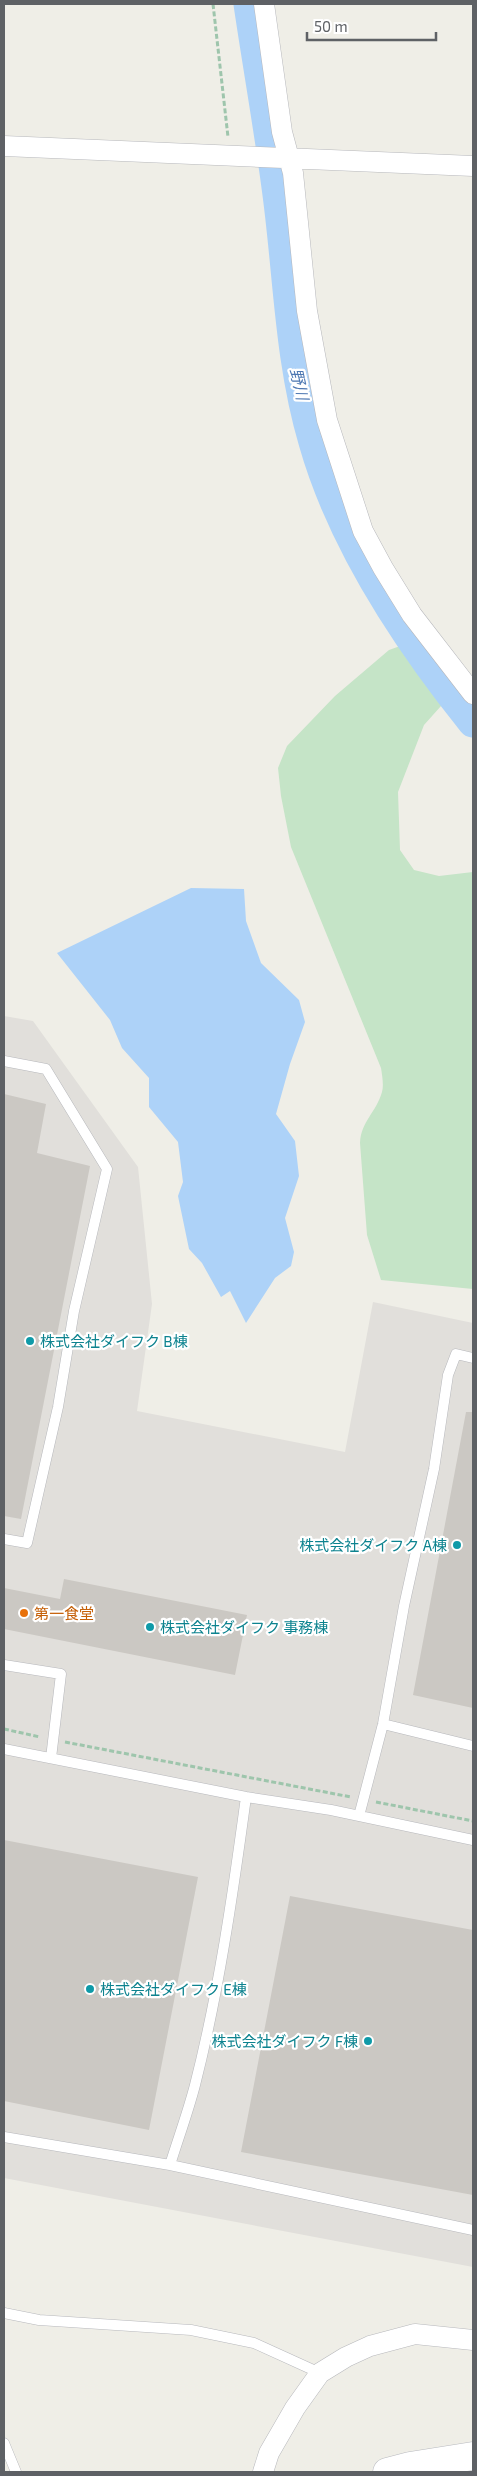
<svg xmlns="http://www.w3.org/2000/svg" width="477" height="2476" font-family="'Exo 2','Noto Sans JP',sans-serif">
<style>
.industrial{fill:#e1dfdb}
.green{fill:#c5e4c7}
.water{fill:#add2f8}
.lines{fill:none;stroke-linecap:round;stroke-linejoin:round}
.river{stroke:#add2f8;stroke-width:31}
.building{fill:#cbc8c3}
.lane-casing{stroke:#b7b8bc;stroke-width:11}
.street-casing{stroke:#b7b8bc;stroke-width:21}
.secondary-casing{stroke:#b8babf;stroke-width:29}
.path{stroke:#9ec5ac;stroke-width:3;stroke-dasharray:5 2.5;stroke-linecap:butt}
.lane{stroke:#fff;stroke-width:10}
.street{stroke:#fff;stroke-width:20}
.secondary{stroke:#fff;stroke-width:28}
.culture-dot{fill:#0f9aa8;stroke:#fff;stroke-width:2}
.food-dot{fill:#e8710a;stroke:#fff;stroke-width:2}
.labels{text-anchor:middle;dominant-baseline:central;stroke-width:4.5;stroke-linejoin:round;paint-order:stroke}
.culture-label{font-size:15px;fill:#0d838f;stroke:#fff;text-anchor:start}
.food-label{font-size:15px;fill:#c56008;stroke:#fff;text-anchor:start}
.water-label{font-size:16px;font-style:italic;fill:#4e78b2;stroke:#fff}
</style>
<rect width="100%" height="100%" fill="#efeee7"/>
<!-- industrial -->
<path class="industrial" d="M4 1016 33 1021 138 1167 152 1304 137 1411 345 1452 373 1302 473 1323V2267L4 2178Z"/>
<!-- green -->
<path class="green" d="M428 636 458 687 424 725 398 792 400 850 414 870 439 876 473 872V1289L381 1280 367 1235 360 1143C361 1121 376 1113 382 1092 384 1085 382 1075 381 1068L291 847 281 796 278 768 287 746 335 696 389 650Z"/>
<!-- water -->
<path class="water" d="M191 888 244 889 246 921 261 963 299 1000 305 1022 290 1064 276 1114 295 1141 299 1176 285 1218 294 1252 291 1266 275 1278 246 1323 230 1291 221 1297 202 1263 189 1249 178 1196 183 1182 178 1142 149 1107V1078L122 1048 110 1020 57 953Z"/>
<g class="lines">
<!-- river -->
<path class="river" d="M249 4C258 65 269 126 277 187 289 273 289 357 314 442 343 544 407 640 473 722"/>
</g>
<!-- building -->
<path class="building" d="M4 1094 46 1104 37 1153 90 1166 21 1519 4 1516Z
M466 1412H473V1708L413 1695Z
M64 1579 247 1615 235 1675 4 1629V1588L60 1599Z
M4 1840 198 1877 149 2130 4 2101Z
M290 1896 473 1930V2195L241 2152Z"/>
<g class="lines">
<defs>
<path id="lane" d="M4 1061 46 1069 107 1169 74 1311 58 1407 27 1543 4 1539
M4 1665 61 1674 51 1758
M383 1724 473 1746
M4 1749 246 1797 331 1810 473 1840
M359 1816 383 1724 404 1606 434 1469 448 1375 456 1354 473 1358
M4 2137 170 2165 473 2230
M170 2165C178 2139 188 2112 195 2085 219 1991 233 1893 246 1797
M4 2313 39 2320 191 2330 254 2343 320 2373
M4 2443 16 2472"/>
<path id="street" d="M264 4 282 132 293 173 307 311 327 420 363 531 383 568 412 615 473 694
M4 146 473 166
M263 2472 269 2453 295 2408 320 2373 346 2357 370 2346 415 2334 473 2340"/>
<path id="secondary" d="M387 2472 410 2466 473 2456"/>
</defs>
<!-- lane casing -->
<use href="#lane" class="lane-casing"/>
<!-- street casing -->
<use href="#street" class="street-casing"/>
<!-- secondary casing -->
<use href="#secondary" class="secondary-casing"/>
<!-- path -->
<path class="path" d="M213 4 228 137
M4 1729 40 1737
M65 1742 351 1797
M376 1802 473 1821"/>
<!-- lane -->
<use href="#lane" class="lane"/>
<!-- street -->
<use href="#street" class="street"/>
<!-- secondary -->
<use href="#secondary" class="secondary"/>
</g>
<!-- markers -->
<g class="culture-dot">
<circle cx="30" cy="1341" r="5"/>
<circle cx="457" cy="1545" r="5"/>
<circle cx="150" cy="1627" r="5"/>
<circle cx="90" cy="1989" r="5"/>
<circle cx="368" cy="2041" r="5"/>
</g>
<circle class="food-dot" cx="24" cy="1613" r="5"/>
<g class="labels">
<!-- culture labels -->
<g class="culture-label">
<text x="40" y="1341">株式会社ダイフク B棟</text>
<text x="447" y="1545" text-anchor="end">株式会社ダイフク A棟</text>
<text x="160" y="1627">株式会社ダイフク 事務棟</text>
<text x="100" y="1989">株式会社ダイフク E棟</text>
<text x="358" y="2041" text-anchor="end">株式会社ダイフク F棟</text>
</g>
<!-- food labels -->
<g class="food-label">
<text x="34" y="1613">第一食堂</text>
</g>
<!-- water labels -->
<g class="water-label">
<text transform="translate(300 384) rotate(77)">野川</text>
</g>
</g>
<!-- border -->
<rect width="477" height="2476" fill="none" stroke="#5e6165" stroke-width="10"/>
<!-- scale -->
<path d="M307 32v8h129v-8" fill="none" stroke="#5e6165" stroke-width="2.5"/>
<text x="314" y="32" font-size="15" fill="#5e6165" stroke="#ffffff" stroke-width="4" paint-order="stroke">50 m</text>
</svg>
